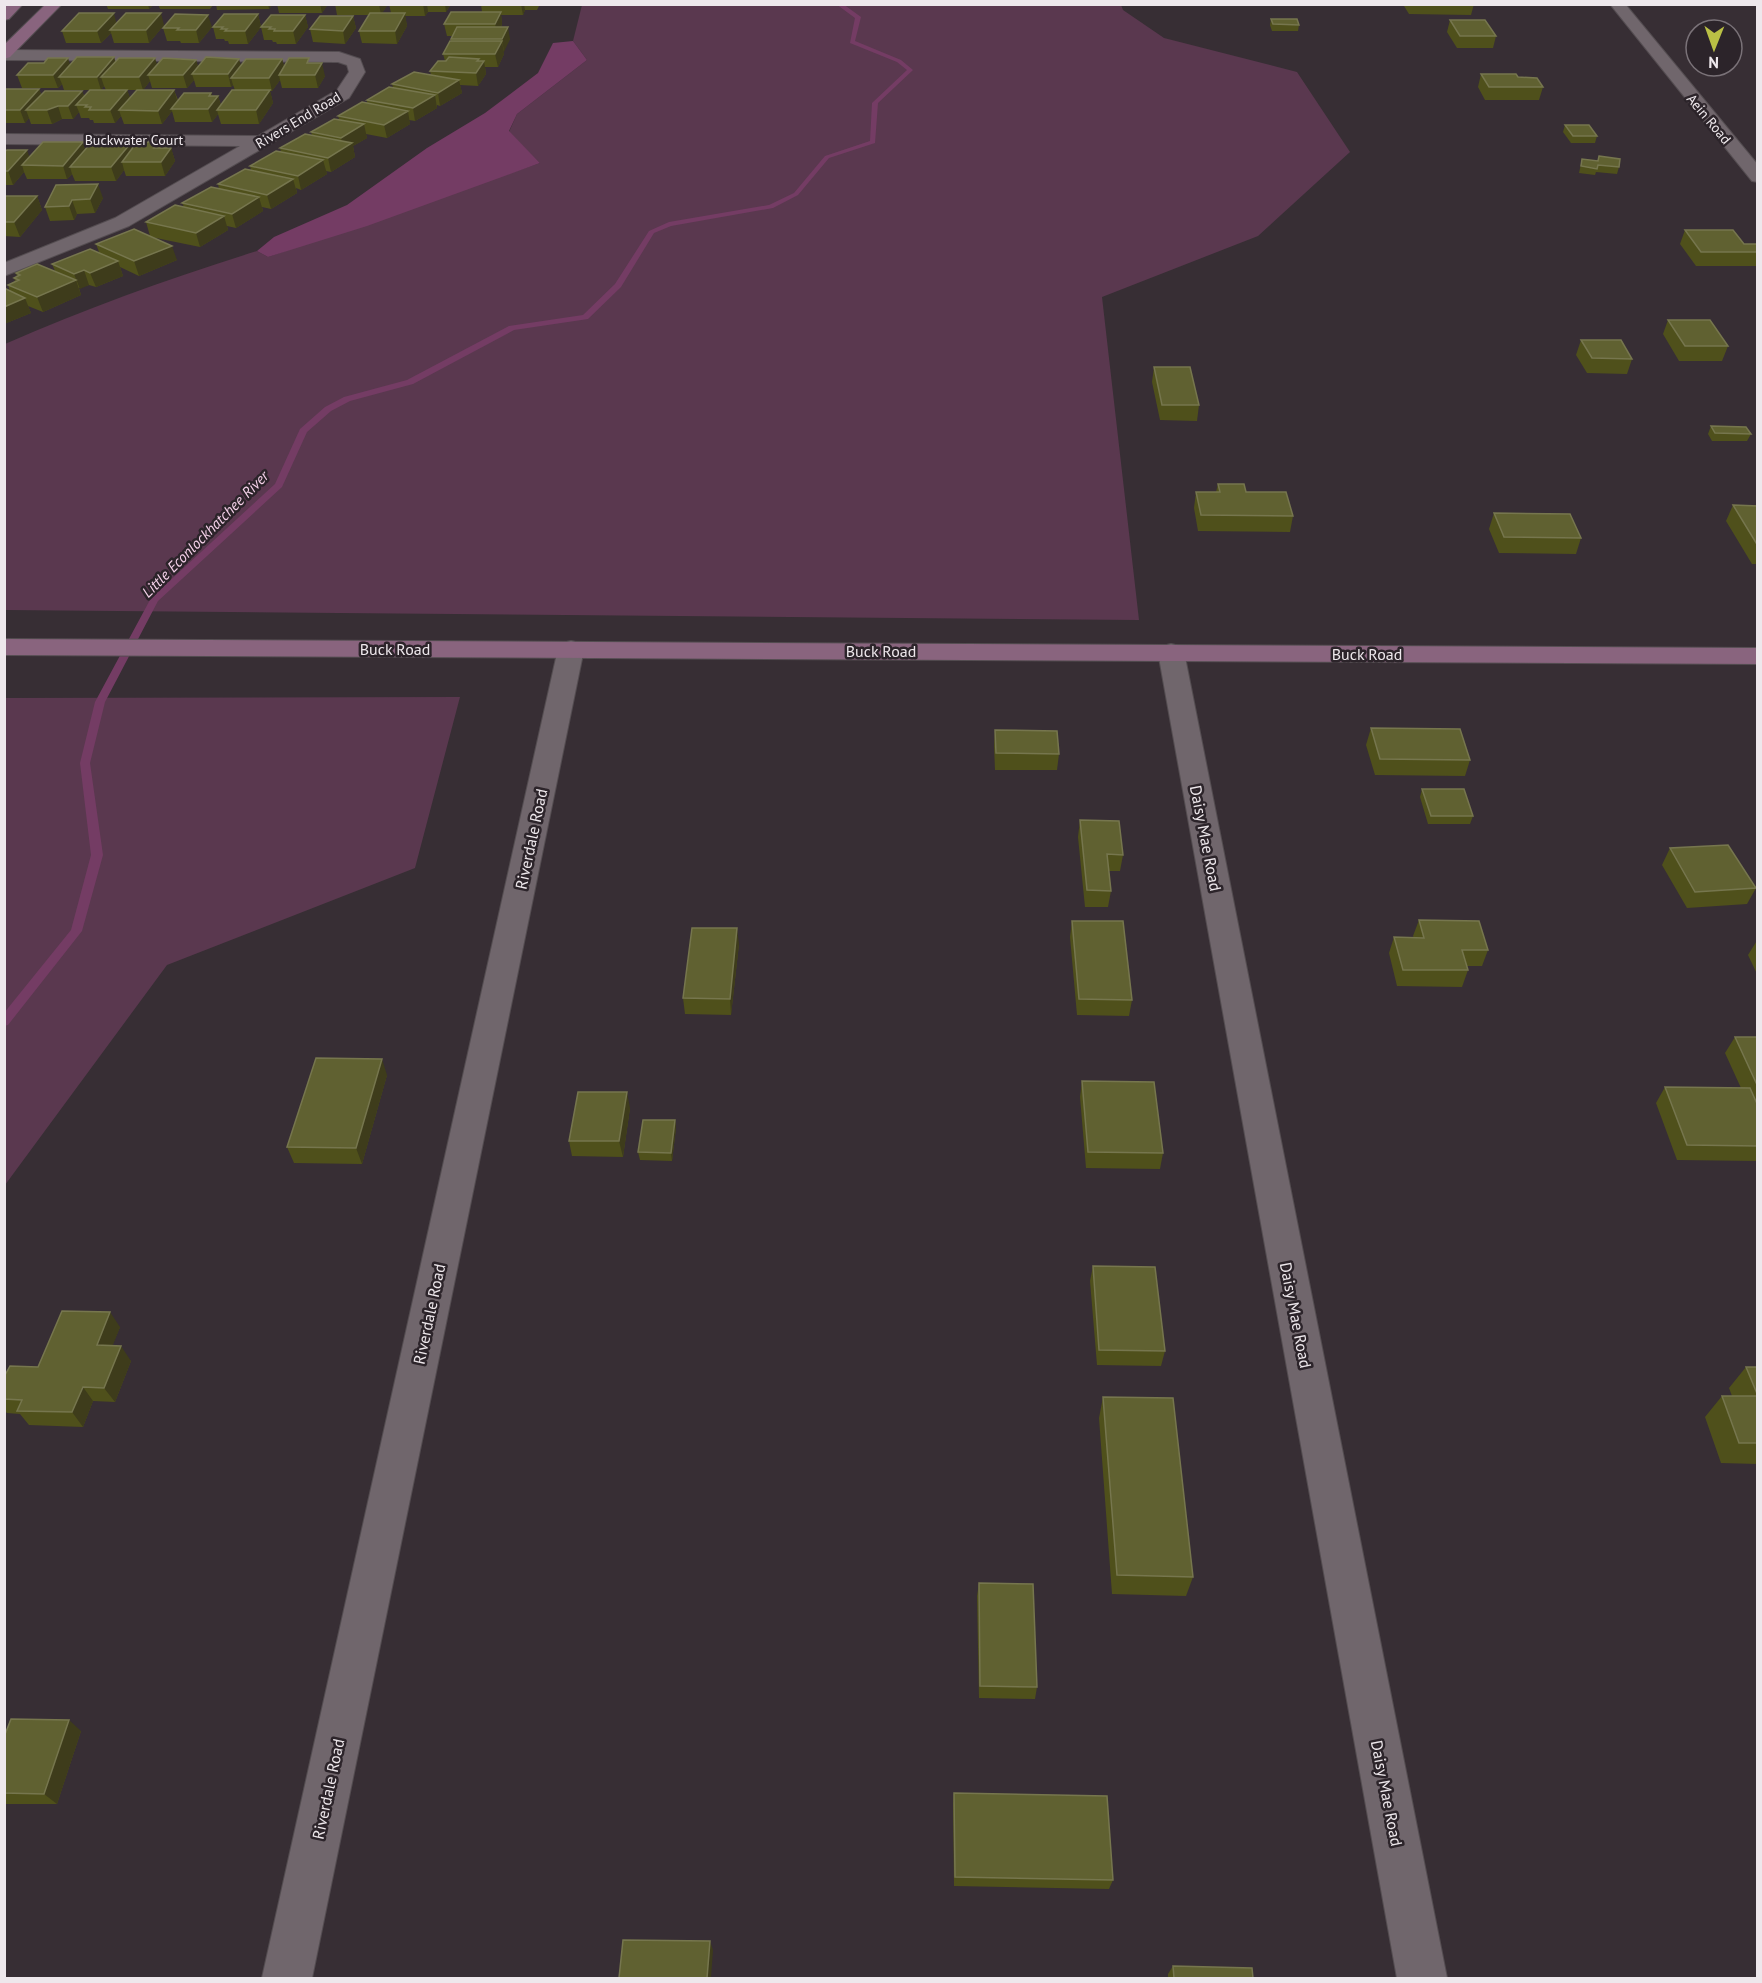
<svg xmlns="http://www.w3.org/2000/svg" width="1762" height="1983" font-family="'PT Sans',sans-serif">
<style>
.green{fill:#5a384f}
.water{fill:#743c64}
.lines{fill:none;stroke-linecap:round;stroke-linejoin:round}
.stream{fill:#743c64;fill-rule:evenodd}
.street-casing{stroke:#544d51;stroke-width:2}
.secondary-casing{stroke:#544d51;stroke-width:2}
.street{fill:#70666c;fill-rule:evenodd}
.secondary{fill:#89647e;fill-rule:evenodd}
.wall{fill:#4f501b;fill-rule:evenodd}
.shaded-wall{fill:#3e3c1b}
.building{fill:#606131;stroke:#76764e;stroke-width:1.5}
.labels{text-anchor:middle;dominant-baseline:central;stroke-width:5;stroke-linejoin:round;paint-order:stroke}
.far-street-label{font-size:14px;fill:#eee8ec;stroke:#2c242a}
.far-water-label{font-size:15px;font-style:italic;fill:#f6d2ea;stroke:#2c242a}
.street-label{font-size:16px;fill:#eee8ec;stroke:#2c242a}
</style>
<rect width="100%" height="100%" fill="#372e34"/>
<!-- green -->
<path class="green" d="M582 5H1121L1123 10 1164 38 1297 72 1350 152 1258 236 1102 297 1139 620 5 610V344C87 308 171 278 257 251L268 257 540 163 509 132 517 114 587 60 573 41Z
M460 697 415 868 167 965 5 1185V698Z"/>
<!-- water -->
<path class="water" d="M573 41 587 60 517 114 509 131 540 163 367 226 268 257 257 251 274 237 347 205 427 148 485 113 538 73 553 43Z"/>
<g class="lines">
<!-- stream -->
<path class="stream" d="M836 4H843L861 17 855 41 901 60 913 70 878 103 875 143 829 158 798 195 773 208 671 226 654 233 621 287 588 319 514 330 413 384 350 401 331 411 307 432 282 487 158 601 105 702 90 763 103 855 82 931 8 1025 4 1026V1013L71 930 91 855 80 763 95 702 151 598 275 484 300 429 325 407 344 397 407 380 509 326 583 315 615 284 649 231 669 222 769 205 794 193 825 156 870 141 872 103 907 70 897 62 850 43 855 18Z"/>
<defs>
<path id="street" d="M1610 4H1625L1758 165V182L1752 181Z
M4 50 339 52 360 59 365 72 349 98 129 226 4 276V263L115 218 240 146 4 144V134L258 136 337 90 349 72 347 65 338 62 4 60Z
M571 641 580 643 584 649 312 1978H262L558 649 562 643Z
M1171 644 1180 646 1184 652 1447 1978H1397L1158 652 1162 646Z"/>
<path id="secondary" d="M7 4H23L9 19 4 20V7Z
M46 4H62L10 57 4 59V45Z
M4 639 1758 648V664L4 655Z"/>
</defs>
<!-- street casing -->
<use href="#street" class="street-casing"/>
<!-- secondary casing -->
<use href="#secondary" class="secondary-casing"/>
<!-- street -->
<use href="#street" class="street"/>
<!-- secondary -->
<use href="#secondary" class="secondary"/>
</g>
<!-- wall -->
<path class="wall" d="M106 4H154L149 9H108Z
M158 4H214L210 9H160Z
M216 4H273L269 9 217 10Z
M277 4H328L322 13H279Z
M335 4H388L382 13H391L389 4H451L446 12H428L425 16H405L407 26 397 44 362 43 359 31 369 15H337Z
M481 4H540L537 10H525L523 15H501L502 24 501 27 510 39 503 52 504 54 498 67H485L486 74 478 86 460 85 462 93 440 106 437 105V108L415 121 409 120 410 124 387 138 366 134 367 138 353 146 355 157 331 172 326 171 327 174 301 190 296 188 297 193 271 209 262 207 263 211 236 228 227 226 228 230 200 247 151 237 177 260 139 276 120 267 123 276 96 287 89 285 79 288 81 295 43 312 28 306 31 313 4 324V288L10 291 8 285 15 281 14 278 17 277 16 273 55 271 52 264 99 252 96 244 150 236 146 222 184 207 182 203 219 189 218 184 251 170 250 166 281 152 280 148 312 135 311 132 339 119 338 116 367 103V100L393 87 392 84 431 75 430 71 445 61 443 54 451 41V39L452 36H447L444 24 482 12Z
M1405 4H1474L1471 15 1409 14 1404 6Z
M258 14 261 27 248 44H229L228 41H225L224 39H216L213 27Z
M305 15 308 27 296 44H277L276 42H273L272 40H264L261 27Z
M353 16 356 28 345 44 313 42 310 29Z
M1271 19 1299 25 1298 31H1272L1270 25Z
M1450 20 1496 36 1493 48H1457L1447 32Z
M117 23 164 25 149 43H114L111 33 101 43H66L62 31Z
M212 27 199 43H181L180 41H167L163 28Z
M114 57 115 62 157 65 196 60 198 67 241 65 282 59 284 66 310 63 325 76 318 88H282L280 80 272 91H270L273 103 259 124H221L218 114 212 122H175L172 111 162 124H124L121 116 115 123H94L93 120H90L89 118H81L79 112 73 119H62L52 124H31L29 118 25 123H4V89H39L41 94 82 91 84 96 127 90 130 98 136 90H106L104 86 101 90H64L62 84 58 88H22L17 75ZM194 80 196 87H231L233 85 235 90 221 105 218 96H212L211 93 178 100 174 90H143L150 81 152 88H187Z
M1481 74 1518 77 1543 87 1539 100H1485L1478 87Z
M1565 125 1597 136 1595 143H1571L1563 132Z
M159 142 160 148H171L175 161 165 176H126L124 170 116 181H75L72 174 67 179H27L24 172 13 185H4V152L30 156 130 144 132 149Z
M1599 156 1619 167 1617 174 1596 172 1595 175 1579 173 1582 159 1598 161Z
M56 185 103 198 95 213 77 214 74 220 50 221 45 207Z
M4 196H37L42 210 20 237 4 236Z
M1685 230 1744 244H1758V266H1696L1680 244Z
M1668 320 1728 346 1722 361H1679L1663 334Z
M1581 340 1632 359 1627 374 1587 373 1576 355Z
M1154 367 1199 405 1197 421 1160 420 1152 382Z
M1711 426 1751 434 1747 441H1712L1708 434Z
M1218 484 1246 492 1293 516 1290 532 1198 531 1194 508 1196 492H1216Z
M1733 505 1758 506V564H1752L1726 521Z
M1494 513 1581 538 1576 554 1499 553 1489 529Z
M1371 728 1470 760 1465 776 1375 775 1366 745Z
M995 730 1059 754 1057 770H995L994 746Z
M1422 789 1473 816 1470 824H1428L1420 797Z
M1080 820 1123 855 1120 871H1109L1111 891 1108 907H1085L1078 837Z
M1670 848 1756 888 1747 904 1687 908 1662 865Z
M1419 920 1488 950 1482 966H1467L1468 970 1462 987 1397 986 1389 953 1394 937 1414 938 1413 936Z
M1072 921 1132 1000 1129 1016 1077 1015 1070 937Z
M1758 939V976L1748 955Z
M739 944 731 1015 685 1014 683 998Z
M1735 1037H1758V1161L1677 1160 1656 1103 1665 1087 1741 1088 1725 1053Z
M387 1075 362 1164 294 1163 287 1147Z
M1082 1081 1163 1153 1160 1169 1086 1168 1080 1097Z
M630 1108 623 1157 572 1156 569 1141Z
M675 1120 676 1128 672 1161 640 1160 638 1152Z
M1093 1266 1165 1351 1161 1366 1097 1365 1090 1281Z
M120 1327 112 1346 131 1361 115 1402 93 1401 83 1427 29 1425 20 1414 7 1413 4 1410V1377L38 1367Z
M1746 1367H1758V1464L1721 1463 1705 1417 1722 1396H1732L1729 1388Z
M1103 1397 1193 1577 1186 1596 1112 1594 1099 1418Z
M979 1583 1037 1687 1035 1699 979 1698 977 1596Z
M81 1731 57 1804H4V1737Z
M954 1793 1113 1880 1109 1889 954 1886 953 1804Z
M1173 1966 1253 1978H1168V1974Z"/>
<!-- shaded-wall -->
<path class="shaded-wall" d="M148 4H154L149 9Z
M268 4H273L269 9Z
M320 4H328L322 13Z
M379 4H388L381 15Z
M423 4H427L428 12 425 16Z
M445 4H451L446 12Z
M521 4H524L525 10 523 15Z
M501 12 502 24 497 36 495 24Z
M114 13 117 26 110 30 111 33 101 43 97 31Z
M161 13 164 25 149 43 146 30Z
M405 13 407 26 397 44 395 31Z
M258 14 261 27 248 44 245 31Z
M208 15 212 27 199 43 196 30Z
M305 15 308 27 296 44 293 31Z
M353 16 356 28 345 44 343 31Z
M508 27 510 39 504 52 502 39Z
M502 41 504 54 498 67 495 54Z
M114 57 118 70 101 77 104 86 101 90 97 77Z
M68 58 72 71 59 77 62 84 58 88 53 75Z
M155 58 159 71 148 75 150 81 143 90 139 77Z
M239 59 243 72 231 78 233 85 231 87 228 74Z
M282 59 285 71 279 75 280 80 272 91 269 78Z
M479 59 480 67 484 61 486 74 478 86 476 73 477 61Z
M196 60 200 73 192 74 194 80 187 88 183 75Z
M322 63 325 76 318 88 315 75Z
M459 80 462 93 440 106 438 93Z
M39 89 44 102 26 110 29 118 25 123 20 110Z
M127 90 132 103 119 110 121 116 115 123 110 110Z
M174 90 178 103 171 109 172 111 162 124 158 111Z
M270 90 273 103 259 124 256 110Z
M82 91 87 104 76 105 79 112 73 119 68 106Z
M211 93 214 102 218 96 222 109 217 110 218 114 212 122 208 109 209 96Z
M435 95 437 108 415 121 413 108Z
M58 106 62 119 52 124 47 110Z
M408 111 410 124 387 138 384 125Z
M364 124 367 138 353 146 355 157 331 172 328 158 343 149 341 138Z
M83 142 87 156 70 167 72 174 67 179 63 166Z
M159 142 163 156 154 148Z
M130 144 135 158 122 162 124 170 116 181 111 167Z
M171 148 175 161 165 176 161 162Z
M27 150 32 164 22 165 24 172 13 185 8 171Z
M323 160 327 174 301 190 298 176Z
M293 179 297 193 271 209 267 195Z
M98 184 103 198 95 213 90 199Z
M37 196 42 210 20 237 14 222Z
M259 197 263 211 236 228 232 214Z
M72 200 77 214 74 220 69 206Z
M224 216 228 230 200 247 196 233Z
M172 246 177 260 139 276 134 261Z
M118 261 123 276 96 287 90 273Z
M84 270 89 285 80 289 74 274Z
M76 280 81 295 43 312 37 297Z
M25 298 31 313 4 324V307Z
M737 928 739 944 731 1015 730 999Z
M382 1059 387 1075 362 1164 356 1148Z
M627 1092 630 1108 623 1157 619 1141Z
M675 1120 676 1128 672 1161 671 1153Z
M110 1312 120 1327 107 1360 97 1345Z
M121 1346 131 1361 115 1402 104 1388Z
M83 1387 93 1401 83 1427 72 1412Z
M69 1720 81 1731 57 1804 44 1794Z
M710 1941 713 1950 711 1978H707Z"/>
<!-- building -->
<path class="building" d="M451 12H501L495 24H444Z
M79 13H114L97 31H62Z
M126 13H161L146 30H110Z
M370 13H405L395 31H359Z
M175 14 208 15 196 30H177L179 28H163Z
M224 14H258L245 31H225L227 29H221L223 27H213Z
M271 15H305L293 31H274L275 29H269L271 27H261Z
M320 16H353L343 31 310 29Z
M1271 19H1297L1299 25 1273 24Z
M1450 20H1485L1496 36H1460Z
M457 27H508L502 39H451Z
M450 41H502L495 54H443Z
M77 57H114L97 77H59Z
M206 57 239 59 228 74H192Z
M449 57 479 59 477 61H484L476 73 430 71 438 61H446Z
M48 58H68L53 75H17L28 63H44Z
M119 58H155L139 77H101Z
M163 58 196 60 183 75H148Z
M289 58H309L307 63H322L315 75H279Z
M246 59H282L269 78H231Z
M414 72 459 80 438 93 392 84Z
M1481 74H1516L1518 77 1537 78 1543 87H1489Z
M389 87 435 95 413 108 367 100Z
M4 89H39L20 110H4Z
M90 90H127L110 110H89L91 107H85L87 105H76Z
M137 90H174L158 111 119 110Z
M232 90H270L256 110H217Z
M45 91H82L68 106H58L47 110H26Z
M184 93H211L209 96H218L208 109H171Z
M362 102 408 111 384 125 338 116Z
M334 119 364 124 341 138 311 132Z
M1565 125H1589L1597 136H1573Z
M305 134 352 143 328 158 280 148Z
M43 142H83L63 166 22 165Z
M137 142H159L154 148H171L161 162H122Z
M90 144H130L111 167H70Z
M7 150H27L8 171H4V152Z
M276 151 323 160 298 176 250 166Z
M1599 156 1620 159 1619 167 1598 165 1597 169 1581 166 1582 159 1598 161Z
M245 169 293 179 267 195 218 184Z
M98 184 90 199 72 200 69 206 45 207 56 185Z
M211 187 259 197 232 214 182 203Z
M4 196H37L14 222H4Z
M175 205 224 216 196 233 146 222Z
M134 229 172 246 134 261 96 244Z
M1685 230H1733L1744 244H1758V252H1701Z
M90 249 118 261 90 273 84 270 74 274 52 264Z
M37 264 76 280 37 297 8 285 19 280 14 278 20 275 16 273Z
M4 288 25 298 4 307Z
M1668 320H1710L1728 346H1685Z
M1581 340H1621L1632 359 1592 358Z
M1154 367H1190L1199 405H1162Z
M1711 426 1746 427 1751 434 1715 433Z
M1218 484H1244L1246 492H1286L1293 516 1201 515 1196 492H1220Z
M1733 505 1758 506V546Z
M1494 513 1570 514 1581 538 1504 537Z
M1371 728 1460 729 1470 760 1380 759Z
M995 730 1057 731 1059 754 996 753Z
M1422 789H1464L1473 816H1431Z
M1080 820 1119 821 1123 855 1107 854 1111 891 1087 890Z
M1728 845 1756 888 1695 892 1670 848Z
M1419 920 1479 921 1488 950H1462L1468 970H1403L1394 937 1424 938Z
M1072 921H1123L1132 1000 1079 999Z
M692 928H737L730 999 683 998Z
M1735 1037H1758V1087Z
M316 1058 382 1059 356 1148 287 1147Z
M1082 1081 1154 1082 1163 1153 1088 1152Z
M1665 1087 1750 1088 1758 1106V1146L1687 1145Z
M578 1092H627L619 1141H569Z
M643 1120H675L671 1153 638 1152Z
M1093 1266 1155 1267 1165 1351 1099 1350Z
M62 1311 110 1312 97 1345 121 1346 104 1388 83 1387 72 1412 17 1411 22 1400 4 1399V1377L10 1366 38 1367Z
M1746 1367H1758V1396Z
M1722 1396H1758V1443H1739Z
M1103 1397 1173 1398 1193 1577 1117 1575Z
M979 1583 1033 1584 1037 1687 980 1686Z
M11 1719 69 1720 44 1794 4 1793V1737Z
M954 1793 1107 1796 1113 1880 955 1877Z
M623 1940 710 1941 707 1978H619Z
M1173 1966 1252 1968 1253 1978H1174Z"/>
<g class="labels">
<!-- far-street labels -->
<g class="far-street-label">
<text transform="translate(1709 119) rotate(50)">Aein Road</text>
<text transform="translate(298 120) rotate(-31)">Rivers End Road</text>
<text x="134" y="140">Buckwater Court</text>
</g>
<!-- far-water labels -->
<g class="far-water-label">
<text transform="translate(205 534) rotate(-45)">Little Econlockhatchee River</text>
</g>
<!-- street labels -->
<g class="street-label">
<text x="395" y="649">Buck Road</text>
<text x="881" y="651">Buck Road</text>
<text x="1367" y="654">Buck Road</text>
<text transform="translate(1206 838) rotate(79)">Daisy Mae Road</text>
<text transform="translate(531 839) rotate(-78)">Riverdale Road</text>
<text transform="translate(429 1314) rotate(-78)">Riverdale Road</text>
<text transform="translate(1296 1315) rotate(79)">Daisy Mae Road</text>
<text transform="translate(328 1789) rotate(-78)">Riverdale Road</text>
<text transform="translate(1387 1793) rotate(79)">Daisy Mae Road</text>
</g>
</g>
<!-- border -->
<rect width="1762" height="1983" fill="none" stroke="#eee8ec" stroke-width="12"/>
<!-- north arrow -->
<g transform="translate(1714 48) rotate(181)"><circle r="28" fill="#2c242a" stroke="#7a7278" stroke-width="1.5"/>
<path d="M0-4.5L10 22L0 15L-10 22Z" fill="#bac045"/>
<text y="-9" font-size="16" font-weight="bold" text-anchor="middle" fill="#eee8ec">N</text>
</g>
</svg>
